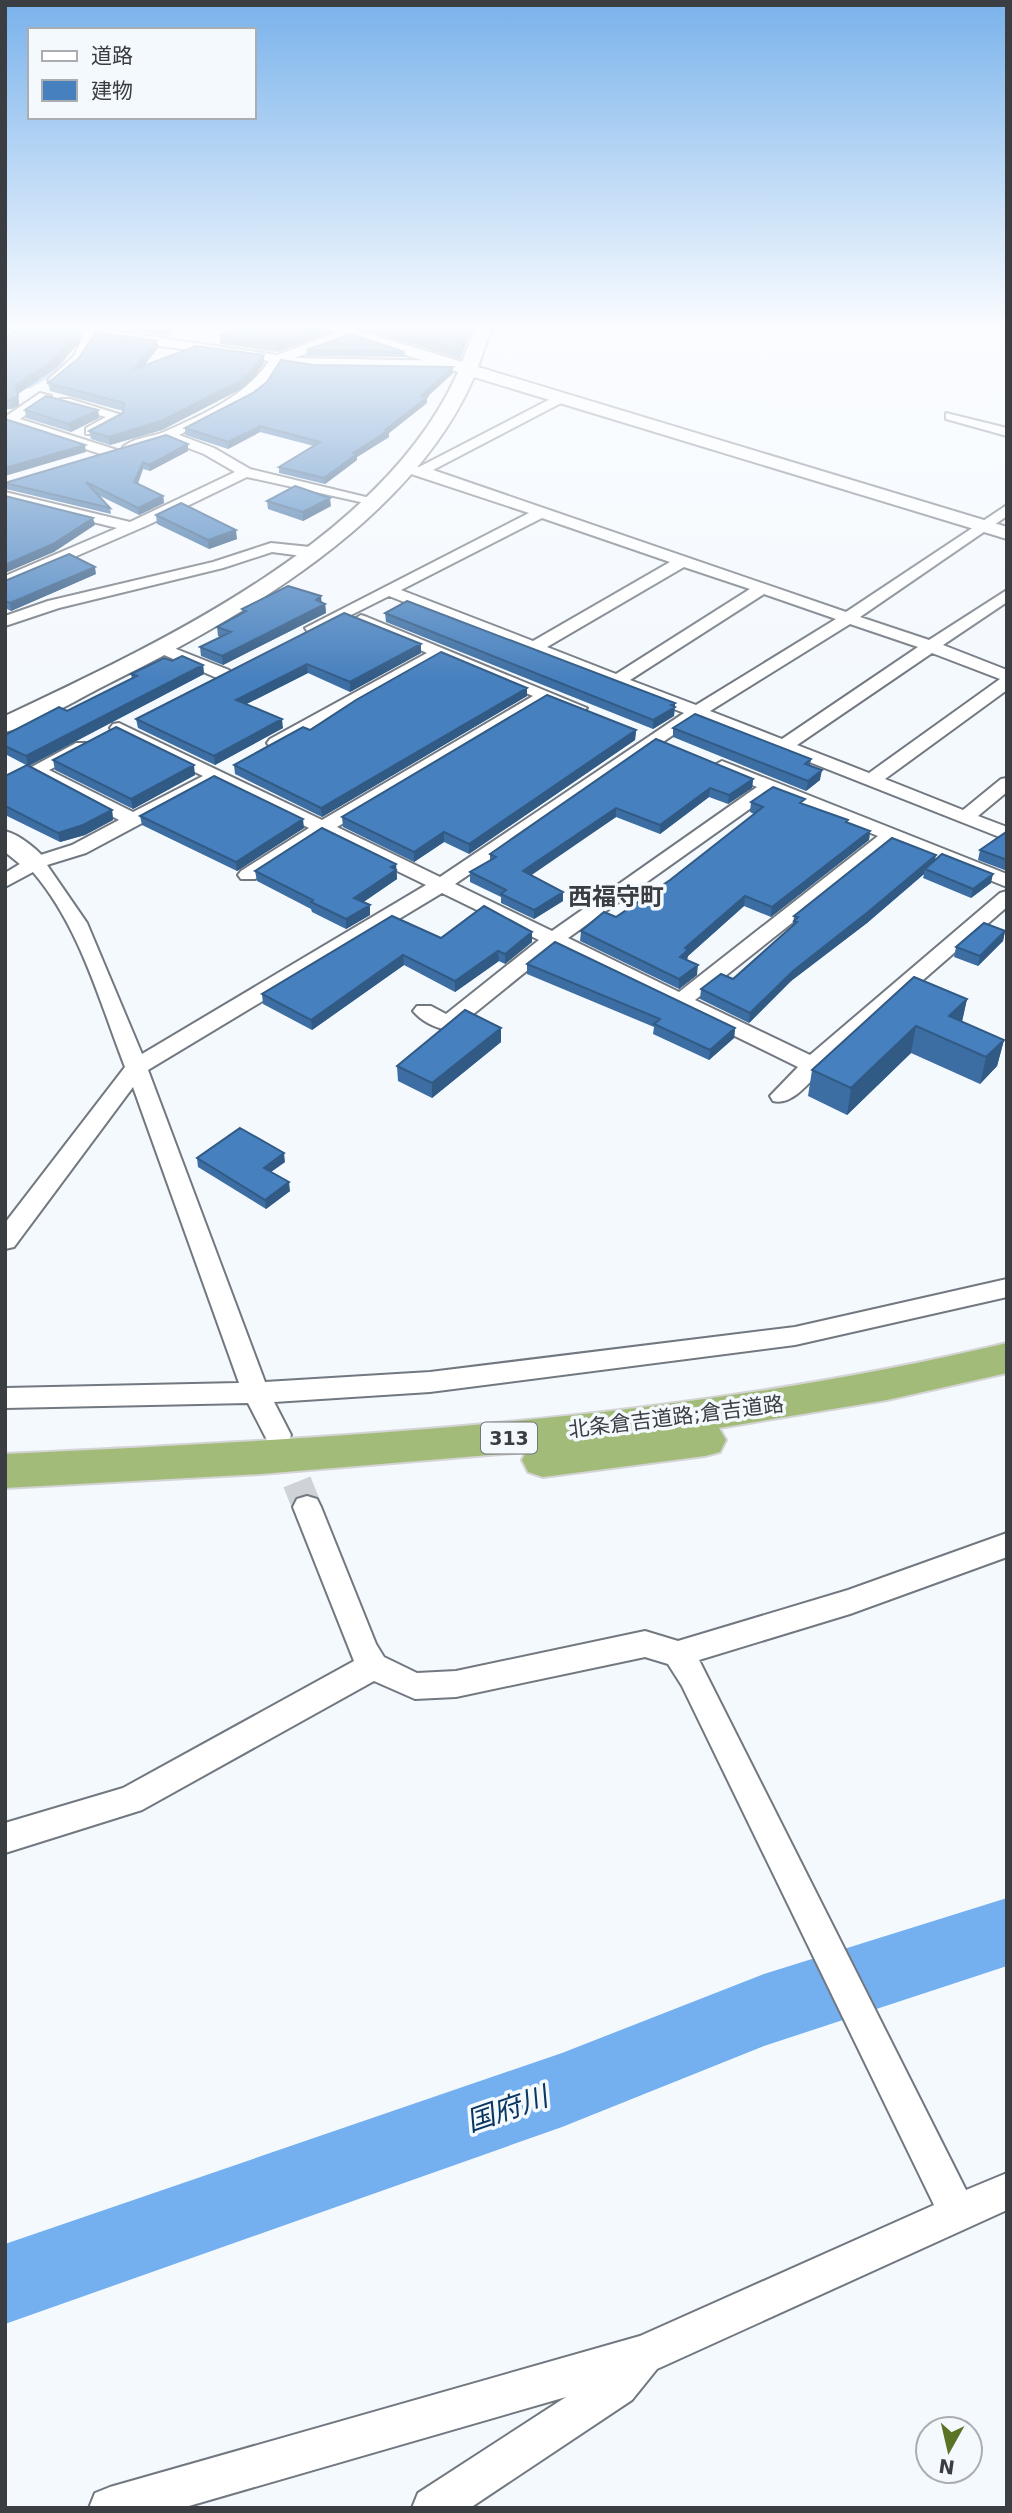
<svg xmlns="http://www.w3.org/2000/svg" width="1012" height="2513" font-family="'DejaVu Sans','Noto Sans JP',sans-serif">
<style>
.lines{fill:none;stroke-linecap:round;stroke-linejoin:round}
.stream{stroke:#74aff0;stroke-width:5}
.river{fill:#74aff0;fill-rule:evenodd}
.street-tunnel{stroke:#cfd3d8;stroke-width:29;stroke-dasharray:29 14;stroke-linecap:butt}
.street-casing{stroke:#717880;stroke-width:4}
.secondary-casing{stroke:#717880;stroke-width:4}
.highway-casing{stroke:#d4d4d5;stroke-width:4}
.street{fill:#fff;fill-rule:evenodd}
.secondary{fill:#fff;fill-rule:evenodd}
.highway{fill:#a3bb79;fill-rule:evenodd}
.wall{fill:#3c6ea3}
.shaded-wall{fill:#315a85}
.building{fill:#4680be;stroke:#315a85;stroke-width:2}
.labels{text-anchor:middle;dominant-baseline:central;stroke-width:7;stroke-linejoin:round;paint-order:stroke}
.shield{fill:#f4f9fe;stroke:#72757a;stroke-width:2}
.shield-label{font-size:19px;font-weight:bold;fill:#3a3d41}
.street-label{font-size:21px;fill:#3a3d41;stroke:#f4f9fe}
.quarter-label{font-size:24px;font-weight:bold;fill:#3a3d41;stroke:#f4f9fe}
.near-water-label{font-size:28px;font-style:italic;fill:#0b3660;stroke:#f4f9fe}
</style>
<rect width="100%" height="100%" fill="#f4f9fe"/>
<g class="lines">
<!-- stream -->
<path class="stream" d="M29 386 56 370 65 355"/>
<!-- river -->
<path class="river" d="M1007 1898V1966L764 2046 562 2127 5 2324V2244L562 2053 764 1974Z"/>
<!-- street-tunnel -->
<path class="street-tunnel" d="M281 1442 307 1507"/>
<defs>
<path id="street" d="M61 329H99L277 355 347 329 353 333 351 336 294 358 453 361 459 365 453 369 313 368 280 363 265 387 252 397 179 435 214 448 250 469 374 499V505L247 477 148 525 5 587V576L117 528 5 500V492L130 522 235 472 204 454 167 440 130 451 123 447C133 438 151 437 164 432 202 415 246 396 269 361L95 337 83 361 54 384 48 380 74 356 84 335Z
M40 393 51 396 20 419 117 450V456H107L5 423V417Z
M560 394 565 395V401L433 470 846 612 1007 505V516L860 617 929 640 1007 590V602L943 645 1007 670V690L885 779 963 810 1001 779 1007 778V792L978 816 1007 827V840L698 718 455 884 552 931 757 787 716 770 713 766 722 761 1007 874V887L894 842 695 1000 810 1055 1000 893 1007 891V907C948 958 890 1009 831 1060 816 1073 795 1107 773 1101L770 1096 798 1067 555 948 455 1029C441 1032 422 1022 413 1011L417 1006H431L446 1014 539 940 442 893 148 1070 265 1382 430 1372 795 1327 1007 1279V1297L795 1345 430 1392 274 1402 291 1435 288 1442 278 1445 268 1442 248 1403 5 1408V1388L239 1383 133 1087 14 1247 5 1249V1223L125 1067C99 1000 80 927 33 872L5 887V873L28 859 72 845 119 820 26 770 76 743H88L91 747 88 751 49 770 133 812 203 776 113 732 110 728 113 724 119 723 322 820 533 696 441 658 282 747H270L267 743 270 739 427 653 353 620 361 615 367 617 587 708 578 713 547 702 337 827 440 877 684 713 389 596 319 631H307L305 628 529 513 396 469 403 465 419 467ZM542 518 670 562 533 641 401 590ZM684 567 750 589 616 674 547 647ZM764 594 836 619 696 705 630 680ZM850 624 918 647 782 739 710 711ZM932 653 1000 679 869 773 797 745ZM217 783 309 828 241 871 238 875 241 879H255L323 835 426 885 142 1054 87 923 47 865 86 853ZM772 793 878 836 679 992 568 938Z
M60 399H70L125 416 96 434H86V428L106 417 60 405Z
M946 413 1007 428V436L946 419Z
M271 543 310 547 318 552 310 557 272 552 223 568 59 608 5 626V616L48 601 213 562Z
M161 643 229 670 231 674 223 679 217 678 155 651 153 648Z
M307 1496 317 1499 321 1507 376 1644 384 1657 417 1673 456 1671 645 1631 678 1641 848 1590 1007 1533V1557L850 1614 699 1660 966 2190 1007 2173V2210L657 2369 632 2400 470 2508H412L418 2493 566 2397 182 2508H89L95 2493 110 2487 640 2336 934 2205 682 1686 668 1664 645 1657 456 1697 415 1699 374 1681 142 1810 5 1853V1823L123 1788 354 1661 293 1507 297 1499Z"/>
<path id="secondary" d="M327 329H353L462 362 475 329H491L478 367 1007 527V539L474 377C412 521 241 618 106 685 74 701 40 723 5 732V716C162 642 384 539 458 372Z
M5 831C20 835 39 850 48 863L44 869H26L5 852Z"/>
<path id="highway" d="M1007 1343V1373L887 1400 719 1428 726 1440 720 1452 705 1456 543 1477 528 1472 522 1460 526 1452 261 1474 5 1488V1454C340 1438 680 1421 1007 1343Z"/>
</defs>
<!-- street casing -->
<use href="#street" class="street-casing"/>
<!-- secondary casing -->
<use href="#secondary" class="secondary-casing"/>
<!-- highway casing -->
<use href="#highway" class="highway-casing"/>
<!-- street -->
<use href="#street" class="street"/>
<!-- secondary -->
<use href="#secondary" class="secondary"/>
<!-- highway -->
<use href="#highway" class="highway"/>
</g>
<!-- wall -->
<path class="wall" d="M118 329H174L168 336Z
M362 329H472L460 359Z
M330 333 277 352 220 344V335Z
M81 337 78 344 56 368 18 394 19 405 12 409H5V338Z
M157 341 158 348 144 366 264 355V363L253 379 241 389 162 430 110 445 91 439 89 431 123 413V411L50 391 48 383Z
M307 350 405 352V357L307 356Z
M313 365 453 367V373L427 397V403L389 433V437L357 457V460L325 484 279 473V467L314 446 260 432 228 449 185 435V428Z
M25 410H98L99 418 71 432 26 418Z
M188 444V451L150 471 143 469 138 484 163 496 164 503 139 515 96 494 110 508 111 514 6 489 5 483Z
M267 501 331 506 303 521 268 509Z
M156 515 237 539 209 549 157 524Z
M96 574 11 611 5 608V581Z
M321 596V602L325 604 326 613 223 665 201 656 200 647 220 637 218 636 217 627 242 613V609Z
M344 613 421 653 350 692 308 673 246 704 283 728 215 765 138 728 136 719Z
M385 613 675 703 674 716 653 729 386 622Z
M172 661 203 665 204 674 29 766 112 810 113 820 85 835 60 842 5 815V776L26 765 5 754V735L67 711 132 679 131 674Z
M527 688V696L322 817 235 774 234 765 310 730Z
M673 728 811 759 810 766 820 780 806 791 673 737Z
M636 730 635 740 469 854 444 842 414 862 343 827 342 817Z
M656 739 753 779 752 788 728 804 709 797 660 834 616 817 530 875 563 901 534 919 501 903V897L470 882V872L490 861V854Z
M53 760 195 775 133 809 55 770Z
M751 802 804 805 870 831 869 840 771 917 744 906 688 956 687 960 697 975 679 989 580 941 581 931 616 917 670 880 754 814 750 812Z
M140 816 304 828 237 871 142 825Z
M1007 832V871L978 860 980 850Z
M935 860 991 883 971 898 923 878 924 874 867 923 791 981 749 1023 700 999 701 989 733 979 793 926 794 916Z
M396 864 397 879 363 902 370 905V915L346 929 312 912 311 909 257 881 255 871Z
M1005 931 1003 941 978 966 954 957 956 947Z
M532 932V942L505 964 499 961 455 992 404 965 312 1030 263 1004 262 994 441 938Z
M527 964 735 1028 734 1038 709 1060 653 1034 654 1027 527 974Z
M967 999 962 1022 1004 1040 997 1066 980 1084 911 1053 847 1115 808 1096 812 1070Z
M501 1028V1042L432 1098 398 1081 397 1066Z
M197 1158 285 1162 271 1172 290 1191 266 1209 198 1167Z"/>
<!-- shaded-wall -->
<path class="shaded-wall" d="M5 329H12L5 334Z
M79 329 81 337 78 344 56 368 18 394 19 405 12 409 10 400 16 385Z
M167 329H174L168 336Z
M315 329H329L330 333 277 352 276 344Z
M468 329H472L460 359V350Z
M157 341 158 348 134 378 133 370Z
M264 355V363L253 379 241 389 162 430 110 445 109 437Z
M453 367V373L427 397V403L389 433V437L357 457V460L325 484 324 478Z
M98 410 99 418 71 432 69 424Z
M260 426V432L228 449V442Z
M188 444V451L150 471 149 465Z
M85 445 86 452 5 476V468Z
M143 462V469L135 489 134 482Z
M163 496 164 503 139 515 138 508Z
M330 498 331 506 303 521V512Z
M93 518 95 525 54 552 5 573V565Z
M236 530 237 539 209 549 208 540Z
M95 567 96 574 11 611 10 603Z
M321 596 322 605 325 604 326 613 223 665 222 656Z
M421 644V653L350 692V682Z
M307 664 308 673 237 709 236 700Z
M203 665 204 674 28 766 26 756Z
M527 688V696L322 817 321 808Z
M675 703 674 716 653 729V720Z
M282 719 283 728 215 765 214 756Z
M636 730 635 740 469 854V844Z
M194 765 195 775 133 809 131 799Z
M822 770 820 780 806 791 808 781Z
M753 779 752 788 728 804 729 795Z
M710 788 709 797 660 834V825Z
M616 808V817L523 881V871Z
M112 810 113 820 85 835 60 842 58 833Z
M303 819 304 828 237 871 236 862Z
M870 831 869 840 771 917 772 907Z
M444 832V842L414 862V852Z
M936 855 934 865 925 869 924 874 867 923 791 981 749 1023 750 1013 793 971Z
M396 864 397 879 355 908 354 898Z
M993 874 991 883 971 898 973 889Z
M563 892V901L534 919V910Z
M745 896 744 906 688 956 687 959 679 967 680 957 685 948Z
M370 905V915L346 929V919Z
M1005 931 1003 941 978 966 980 956Z
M532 932V942L505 964V954Z
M498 951 499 961 455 992V981Z
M403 955 404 965 312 1030 311 1020Z
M698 965 697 975 679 989V979Z
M967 999 961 1025 949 1016Z
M916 1026 911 1053 847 1115 851 1088Z
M501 1028V1042L432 1098V1083Z
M735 1028 734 1038 709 1060 710 1050Z
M1004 1040 997 1066 980 1084 986 1057Z
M284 1153 285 1162 265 1176 264 1168Z
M289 1182 290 1191 266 1209 265 1200Z"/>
<!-- building -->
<path class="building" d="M19 329H79L76 335 54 360 16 385 18 396 10 400H5V338Z
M236 329H315L276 344 220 335Z
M390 329H468L460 350Z
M96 332 157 341 133 370 196 346 264 355 252 371 240 381 161 421 109 437 89 431 123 413 124 403 48 383 79 358Z
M350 334 405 352 307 350Z
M281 360 313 365 453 367 421 396 427 397 385 430H389L353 453 357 454 324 478 279 467 320 442 260 426 228 442 185 428 253 393 267 382Z
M46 396 98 410 69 424 25 410Z
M5 419 85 445 5 468Z
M166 435 188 444 149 465 143 462 134 482 163 496 138 508 86 482 110 508 5 483Z
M295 486 330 498 303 512 267 501Z
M5 496 93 518 53 544 5 565Z
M181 503 236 530 208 540 156 515Z
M69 554 95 567 10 603 5 601V581Z
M288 586 321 596 316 600 325 604 222 656 200 647 231 632 217 627 246 611 242 609Z
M407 601 675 703 671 705 675 707 653 720 385 613Z
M344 613 421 644 350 682 307 664 236 700 282 719 214 756 136 719Z
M441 652 527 688 321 808 234 765 303 727 310 730 356 700Z
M182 656 203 665 26 756 5 746V735L59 707 67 711 137 676 131 674 164 658 172 661Z
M547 695 636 730 469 844 444 832 414 852 342 817Z
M695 714 811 759 805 764 822 770 808 781 673 728Z
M116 727 194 765 131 799 53 760Z
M656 739 753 779 729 795 710 788 660 825 616 808 523 871 563 892 534 910 501 894 506 890 470 872 496 857 490 854Z
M27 765 112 810 83 825 58 833 5 806V776Z
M214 776 303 819 236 862 140 816Z
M773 787 805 799 800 803 848 820 846 822 870 831 772 907 745 896 685 948 688 950 680 957 698 965 679 979 581 931 604 912 616 917 670 880 763 807 751 802Z
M322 828 396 864 391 867 396 870 354 898 370 905 346 919 311 902 313 900 255 871Z
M1006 832 1007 860 980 850Z
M892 838 936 855 868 912 793 971 750 1013 701 989 721 974 733 979 797 922 794 921 798 917 794 916Z
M942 854 993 874 973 889 925 869Z
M484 906 532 932 505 954 498 951 455 981 403 955 311 1020 262 994 392 916 441 938Z
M984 923 1005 931 980 956 956 947Z
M555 942 735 1028 710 1050 654 1024 660 1019 527 964Z
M914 977 967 999 949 1016 1004 1040 986 1057 916 1026 851 1088 812 1070Z
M465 1010 501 1028 432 1083 397 1066Z
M240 1128 284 1153 264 1168 289 1182 265 1200 197 1158Z"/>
<!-- sky -->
<linearGradient id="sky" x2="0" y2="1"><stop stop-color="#79b2eb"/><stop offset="0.48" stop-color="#fafcff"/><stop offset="1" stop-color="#fafcff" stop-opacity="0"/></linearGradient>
<rect width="1012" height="681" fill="url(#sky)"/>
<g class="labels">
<!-- shield labels -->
<rect class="shield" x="481" y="1422.5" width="56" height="31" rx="5"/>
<g class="shield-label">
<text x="509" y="1438">313</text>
</g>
<!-- street labels -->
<g class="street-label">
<text transform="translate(676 1417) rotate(-7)">北条倉吉道路;倉吉道路</text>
</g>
<!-- quarter labels -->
<g class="quarter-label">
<text x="616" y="897">西福守町</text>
</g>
<!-- near-water labels -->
<g class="near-water-label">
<text transform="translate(507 2109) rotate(-19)">国府川</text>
</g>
</g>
<!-- border -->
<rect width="1012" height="2513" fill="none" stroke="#3a3d41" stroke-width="14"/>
<!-- legend -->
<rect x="28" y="28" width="228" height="91" fill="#f4f9fe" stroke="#aaaeb2" stroke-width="2"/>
<rect x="42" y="51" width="35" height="10" fill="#ffffff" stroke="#aaaeb2" stroke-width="2"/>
<text x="91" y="63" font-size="21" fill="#3a3d41">道路</text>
<rect x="42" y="80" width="35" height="21" fill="#4680be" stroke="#aaaeb2" stroke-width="2"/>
<text x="91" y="98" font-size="21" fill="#3a3d41">建物</text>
<!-- north arrow -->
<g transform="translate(949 2450) rotate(188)"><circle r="33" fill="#f4f9fe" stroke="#aaaeb2" stroke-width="2"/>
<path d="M0-5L12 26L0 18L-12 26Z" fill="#5b7325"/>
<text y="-10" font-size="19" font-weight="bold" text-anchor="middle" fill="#3a3d41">N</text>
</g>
</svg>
